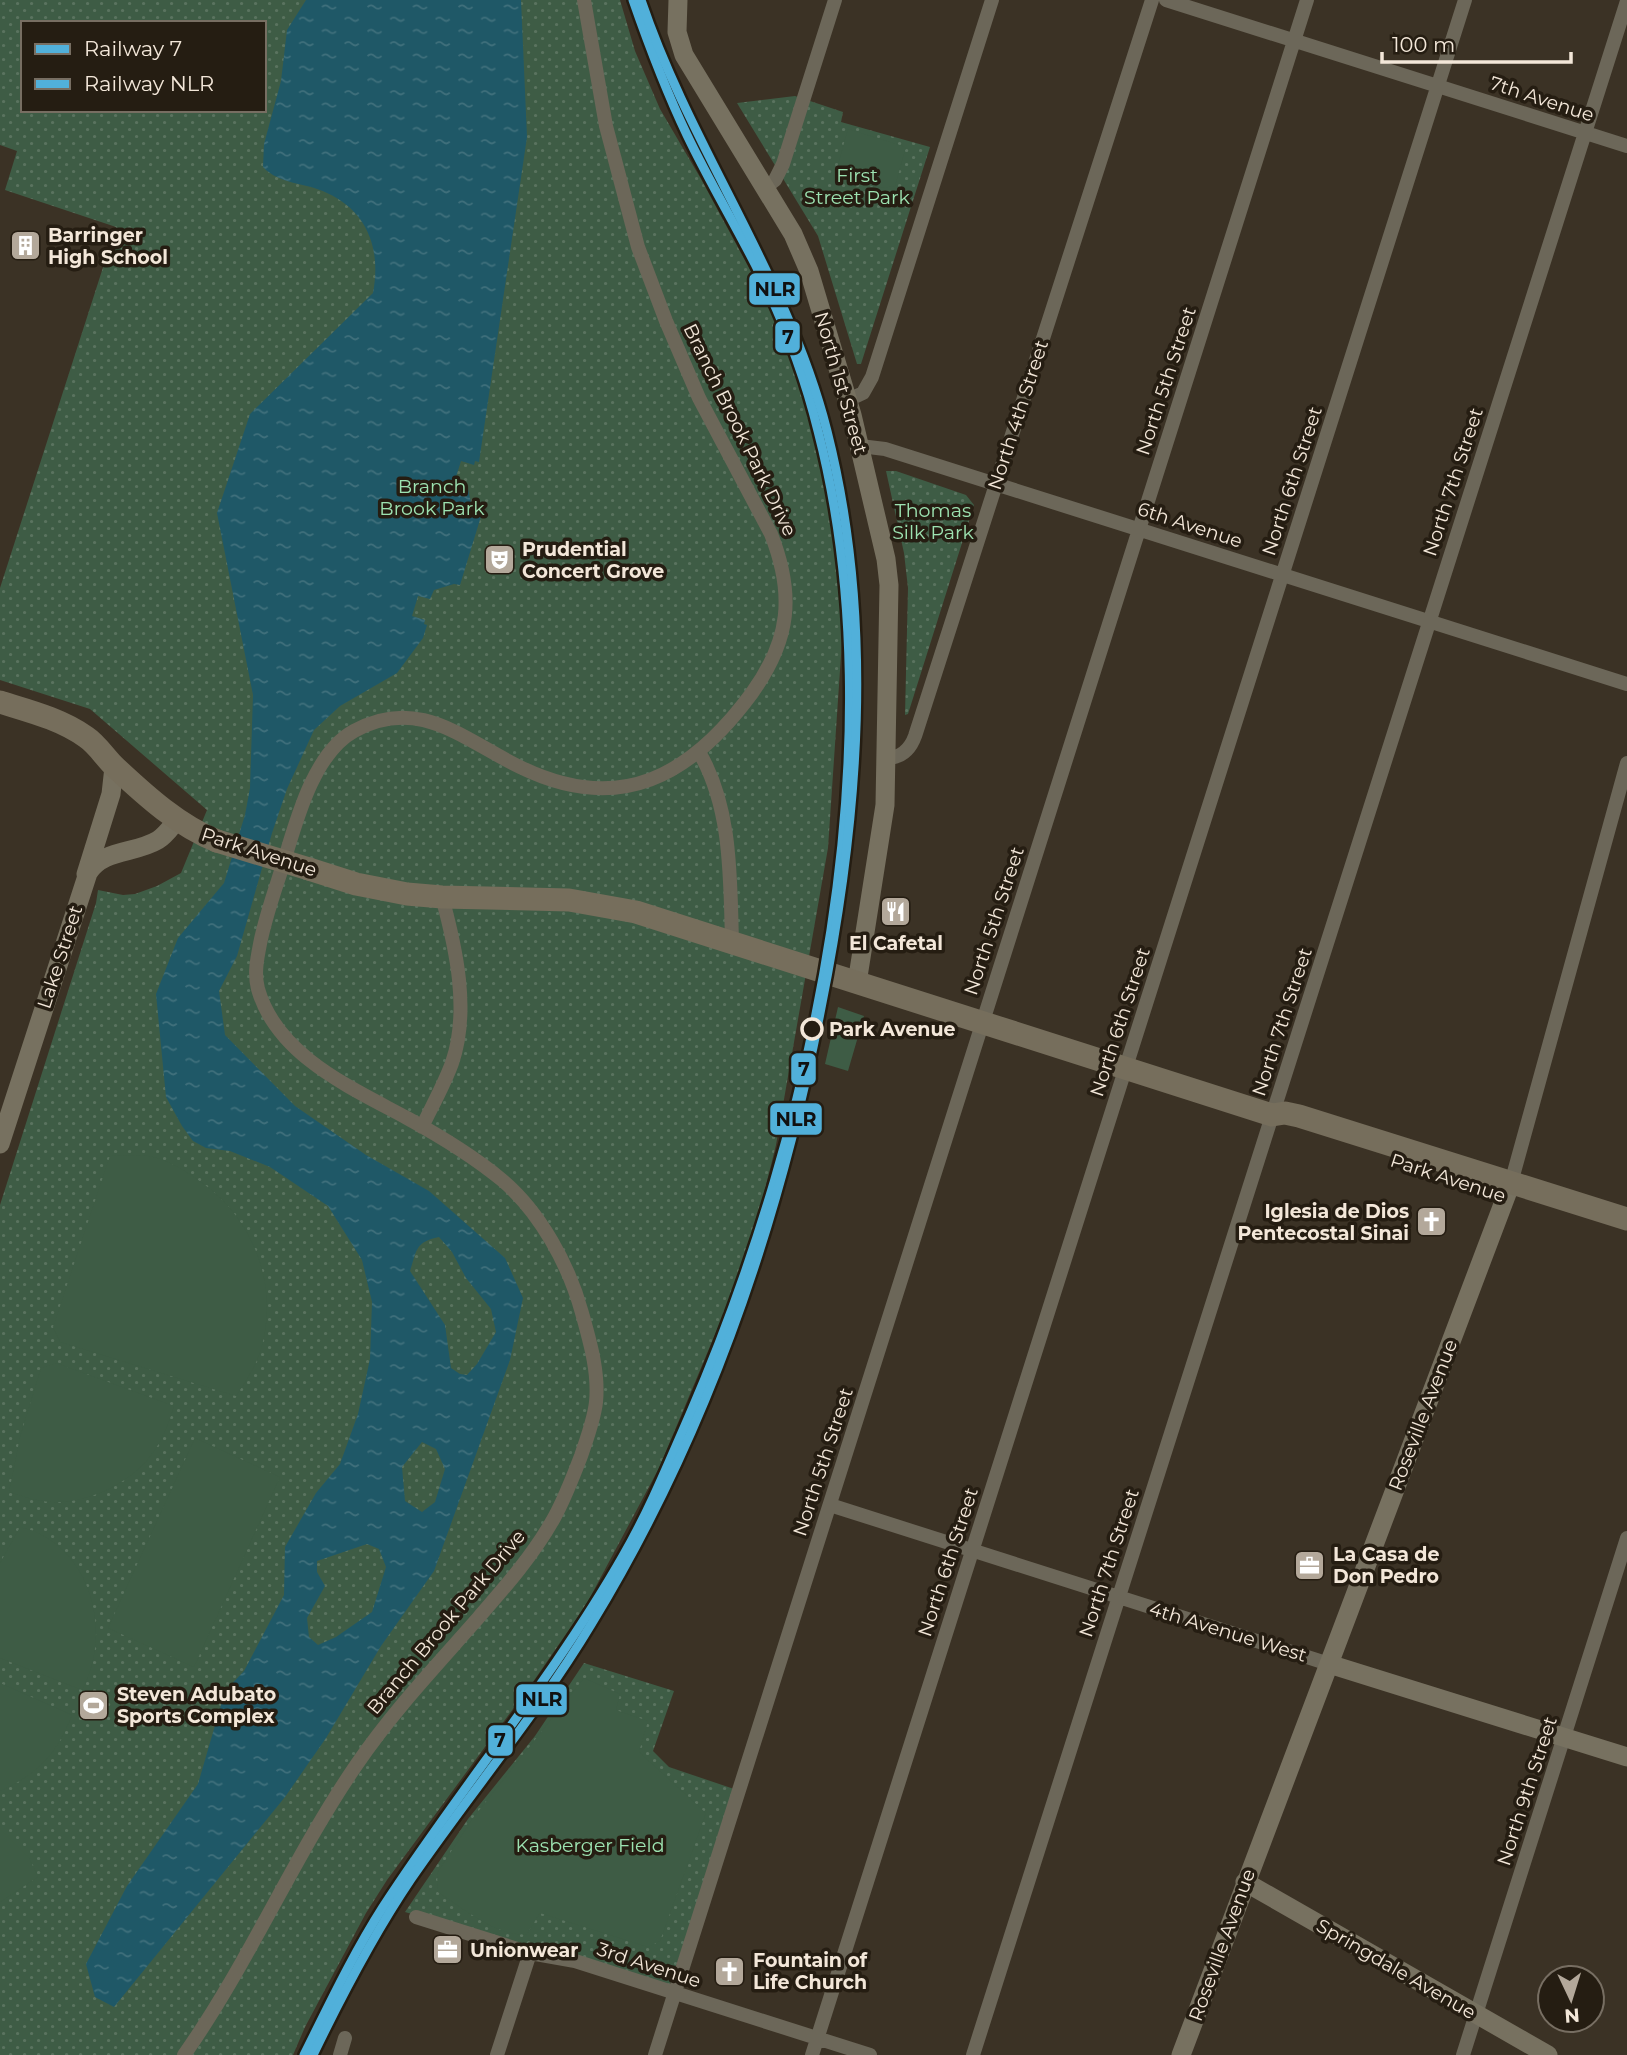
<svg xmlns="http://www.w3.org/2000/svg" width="1627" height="2055" font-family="Montserrat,sans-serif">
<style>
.park{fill:url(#park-dots);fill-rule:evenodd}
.pitch{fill:#3e5c45}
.water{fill:url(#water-ripples);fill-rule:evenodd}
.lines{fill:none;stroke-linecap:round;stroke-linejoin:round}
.street{stroke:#6c6759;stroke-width:14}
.secondary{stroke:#777160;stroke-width:19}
.primary{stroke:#766e5c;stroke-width:23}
.primary-bridge{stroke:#766e5c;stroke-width:23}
.rail-1-casing{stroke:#251d12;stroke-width:14}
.rail-2-casing{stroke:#251d12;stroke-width:14}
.rail-1{stroke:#51b0da;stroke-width:9}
.rail-2{stroke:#51b0da;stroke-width:9}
.stop-dot{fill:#251d12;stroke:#f3e7d9;stroke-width:3.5}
.labels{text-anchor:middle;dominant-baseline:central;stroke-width:7;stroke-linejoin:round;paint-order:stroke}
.street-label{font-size:19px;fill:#f3e7d9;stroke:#251d12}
.park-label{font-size:19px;fill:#9de3b1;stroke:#251d12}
.poi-label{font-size:19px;font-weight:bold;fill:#f3e7d9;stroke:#251d12;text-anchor:start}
.stop-label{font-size:19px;font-weight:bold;fill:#f3e7d9;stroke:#251d12;text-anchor:start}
.line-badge{stroke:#251d12;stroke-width:2.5}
.pale-badge-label{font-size:19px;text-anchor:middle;font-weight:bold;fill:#111}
</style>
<defs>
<pattern id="park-dots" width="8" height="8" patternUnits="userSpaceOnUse" patternTransform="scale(1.75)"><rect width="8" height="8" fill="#3e5c45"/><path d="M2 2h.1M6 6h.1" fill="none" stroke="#5a735f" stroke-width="1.8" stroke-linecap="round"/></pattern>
<pattern id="water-ripples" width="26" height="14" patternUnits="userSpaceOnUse" patternTransform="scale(1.75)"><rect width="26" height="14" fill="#1f5867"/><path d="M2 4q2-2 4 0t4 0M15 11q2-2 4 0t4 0" fill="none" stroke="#40707c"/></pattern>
</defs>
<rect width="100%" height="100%" fill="#3b3225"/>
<!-- park -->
<path class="park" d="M0 0H620L635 51 660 109 701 179 768 303 790 355 812 423 824 475 836 553 843 626 828 848 776 1145 761 1205 729 1301 659 1468 586 1605 535 1679 387 1880 366 1913 305 2027 293 2055H0V1205L96 903 98 890 123 895 135 894 157 886 181 873 207 810 90 709 0 680V588L116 227 5 190 17 151 0 145ZM23 23H264V110H23Z
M795 96 843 112 841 122 930 147 861 364H857L818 236 737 103Z
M886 471H896L966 495 974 505 908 714 905 715 908 588 904 553Z
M584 1663 674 1691 653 1751 669 1767 737 1790 669 1987 522 1947 405 1912 468 1819 535 1736Z"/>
<!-- pitch -->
<path class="pitch" d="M848 129 906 147 895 186C873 191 853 181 837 168Z
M838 1007 864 1016 848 1071 825 1064Z
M110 1156C122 1156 136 1154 148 1156 168 1159 189 1173 205 1185 255 1222 279 1288 261 1349 256 1366 246 1381 236 1396L60 1342 53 1327Z
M56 1363 174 1406C169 1422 164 1437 154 1451 134 1482 88 1504 51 1502 36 1501 22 1496 9 1492L20 1437 41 1368Z
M195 1438 280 1477 194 1667 108 1628Z
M20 1527C26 1529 34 1530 40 1534 96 1562 110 1639 82 1690L0 1658V1563Z
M584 1678 620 1694 616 1710 648 1721 639 1752 706 1813 660 1941 648 1947 540 1913 527 1934C499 1938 461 1907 438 1892L437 1873 473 1818Z
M0 1683 72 1715C57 1754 38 1774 0 1791Z
M0 1829 29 1858 38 1877 0 1902Z"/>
<!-- water -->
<path class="water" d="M306 0H521L527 137 479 462 475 461 474 465 461 461 455 480 467 484 471 503 482 513 460 585 454 584 434 590 430 599 418 596 412 616 425 620 424 624 427 625 423 638 397 673 340 706 314 730 287 789 272 833 237 956 219 991 225 1035 295 1106 366 1155 429 1191 505 1258 523 1298 510 1360 434 1571 381 1646 326 1738 285 1797 114 2007 95 1997 86 1964 127 1886 198 1784 225 1691 244 1671 284 1595 285 1547 316 1493 340 1464 358 1414 370 1359 372 1302 362 1260 328 1206 270 1167 230 1151 206 1148 193 1141 182 1126 166 1097 156 994 178 938 224 883 245 815 250 788 253 695 217 513 250 414 373 293C381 251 369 212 327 193 305 182 280 185 263 167L264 144 281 81 287 30ZM439 1237 452 1252 466 1278 491 1309 496 1332 477 1364 467 1375 460 1374 451 1368 445 1325 410 1271C417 1250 415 1242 439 1237ZM422 1442 436 1449 445 1469 435 1502 422 1512 405 1501 402 1467ZM367 1544 379 1549 386 1567 372 1612 336 1637 318 1645 309 1637 307 1618 325 1586 317 1572V1561Z"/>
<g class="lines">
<!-- street -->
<path class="street" d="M1166 0 1627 146
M765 188 775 180 783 164 835 0
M848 400 863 393 872 377 992 0
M860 446 885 449 1627 684
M699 752C732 808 730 878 732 941
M886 758C901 758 910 750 915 736L1152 0
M422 1127C432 1106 444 1085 452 1063 470 1011 456 948 442 897
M1511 1183 1627 763
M830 1505 1329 1664
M416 1917 530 1953 575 1961 870 2055
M184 2055C249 1963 293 1857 357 1764 393 1711 437 1665 479 1617 506 1586 534 1554 554 1518 565 1498 573 1477 581 1456 587 1438 594 1420 596 1402 599 1372 590 1342 582 1313 569 1265 540 1212 502 1180 473 1156 440 1136 407 1118 352 1088 277 1056 258 989 254 974 257 959 260 944 265 918 274 893 282 868 295 826 312 754 354 731 419 695 464 740 520 767 620 816 691 776 752 693 790 640 795 595 771 534L699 398 666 321 638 247 606 126 584 0
M340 2055 345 2038
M497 2055 530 1953
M655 2055 1307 0
M812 2055 1465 0
M973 2055 1627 1
M1463 2055 1627 1538"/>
<!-- secondary -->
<path class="secondary" d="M678 0 677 32 684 55 793 234 809 271 852 415 886 559 889 585 885 805 857 983
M86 874 111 794 114 767
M0 1144 88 873C103 849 135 854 158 840 166 835 171 827 177 820
M1329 1664 1627 1757
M1245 1882 1548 2055
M1181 2055 1511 1183"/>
<!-- primary -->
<path class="primary" d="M0 702C29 711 61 719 86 737 98 745 105 758 116 768 146 796 179 826 217 841
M309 869 356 884 407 894 442 897 569 900 636 912 1272 1115 1285 1113 1299 1116 1627 1219"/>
<!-- primary-bridge -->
<path class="primary-bridge" d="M217 841 309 869"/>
<defs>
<path id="rail-1" d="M304 2055C329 2005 353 1954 383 1907 460 1788 553 1679 623 1556 649 1511 669 1462 690 1414 815 1126 898 741 818 431 804 373 782 317 755 264 733 221 708 179 687 135 666 91 649 46 633 0"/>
<path id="rail-2" d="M313 2055C342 1995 373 1935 411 1879 470 1793 538 1713 592 1623 707 1434 779 1224 821 1008 859 818 875 621 827 431 788 277 691 149 641 0"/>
</defs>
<!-- rail-1 casing -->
<use href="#rail-1" class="rail-1-casing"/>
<!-- rail-2 casing -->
<use href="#rail-2" class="rail-2-casing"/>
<!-- rail-1 -->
<use href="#rail-1" class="rail-1"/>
<!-- rail-2 -->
<use href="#rail-2" class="rail-2"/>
</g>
<!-- icons -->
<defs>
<symbol id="building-square" viewBox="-11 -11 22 22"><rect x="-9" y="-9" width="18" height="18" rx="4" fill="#b3a89a" stroke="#251d12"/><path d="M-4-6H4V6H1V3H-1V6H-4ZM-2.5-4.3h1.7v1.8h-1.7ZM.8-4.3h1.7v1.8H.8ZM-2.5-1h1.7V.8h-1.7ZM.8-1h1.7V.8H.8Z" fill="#fff"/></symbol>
<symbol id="theatre-square" viewBox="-11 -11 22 22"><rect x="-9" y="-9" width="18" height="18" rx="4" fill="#b3a89a" stroke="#251d12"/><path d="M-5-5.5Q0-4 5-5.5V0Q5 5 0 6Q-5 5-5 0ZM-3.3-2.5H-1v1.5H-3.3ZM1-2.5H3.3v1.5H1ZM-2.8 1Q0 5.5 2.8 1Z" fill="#fff"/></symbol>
<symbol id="restaurant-square" viewBox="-11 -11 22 22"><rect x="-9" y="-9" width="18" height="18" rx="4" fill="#b3a89a" stroke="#251d12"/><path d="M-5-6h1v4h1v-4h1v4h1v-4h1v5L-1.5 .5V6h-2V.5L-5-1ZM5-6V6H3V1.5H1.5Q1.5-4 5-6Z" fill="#fff"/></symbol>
<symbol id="church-square" viewBox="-11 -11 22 22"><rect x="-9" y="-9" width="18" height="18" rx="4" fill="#b3a89a" stroke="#251d12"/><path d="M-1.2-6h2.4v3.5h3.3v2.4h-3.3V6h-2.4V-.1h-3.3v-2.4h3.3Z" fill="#fff"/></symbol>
<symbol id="office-square" viewBox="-11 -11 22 22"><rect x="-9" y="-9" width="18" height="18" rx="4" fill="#b3a89a" stroke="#251d12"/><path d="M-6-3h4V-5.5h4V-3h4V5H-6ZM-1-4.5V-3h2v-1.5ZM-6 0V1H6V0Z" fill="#fff"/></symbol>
<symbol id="stadium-square" viewBox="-11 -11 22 22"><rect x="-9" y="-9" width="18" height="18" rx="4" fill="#b3a89a" stroke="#251d12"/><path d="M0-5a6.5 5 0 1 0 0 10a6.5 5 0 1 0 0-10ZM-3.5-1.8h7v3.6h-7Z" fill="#fff"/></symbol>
</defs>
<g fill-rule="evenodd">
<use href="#building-square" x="8" y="228" width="35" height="35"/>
<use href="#theatre-square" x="482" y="542" width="35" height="35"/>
<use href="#restaurant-square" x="878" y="894" width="35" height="35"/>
<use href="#church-square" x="1414" y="1204" width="35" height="35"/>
<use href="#office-square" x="1292" y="1548" width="35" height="35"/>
<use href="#stadium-square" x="76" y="1688" width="35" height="35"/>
<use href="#office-square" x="430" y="1932" width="35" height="35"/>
<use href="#church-square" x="712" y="1954" width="35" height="35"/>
</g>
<!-- markers -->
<circle class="stop-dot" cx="812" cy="1029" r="10"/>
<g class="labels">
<!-- street labels -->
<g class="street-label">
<text transform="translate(1542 99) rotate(18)">7th Avenue</text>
<text transform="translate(1166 381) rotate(-72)">North 5th Street</text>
<text transform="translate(841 383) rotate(74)">North 1st Street</text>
<text transform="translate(1018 415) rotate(-72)">North 4th Street</text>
<text transform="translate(740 430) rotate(64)">Branch Brook Park Drive</text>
<text transform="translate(1292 481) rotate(-72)">North 6th Street</text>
<text transform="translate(1453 482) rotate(-72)">North 7th Street</text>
<text transform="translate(1190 525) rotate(18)">6th Avenue</text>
<text transform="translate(259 852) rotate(18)">Park Avenue</text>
<text transform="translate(994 921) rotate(-72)">North 5th Street</text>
<text transform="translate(60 957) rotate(-72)">Lake Street</text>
<text transform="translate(1120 1022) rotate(-72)">North 6th Street</text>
<text transform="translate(1282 1022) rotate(-72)">North 7th Street</text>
<text transform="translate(1448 1178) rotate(18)">Park Avenue</text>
<text transform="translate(1423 1415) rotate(-69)">Roseville Avenue</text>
<text transform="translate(823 1462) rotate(-72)">North 5th Street</text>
<text transform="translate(948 1562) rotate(-72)">North 6th Street</text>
<text transform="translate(1109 1563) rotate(-72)">North 7th Street</text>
<text transform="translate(446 1622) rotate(-50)">Branch Brook Park Drive</text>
<text transform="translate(1228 1632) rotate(17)">4th Avenue West</text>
<text transform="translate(1527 1791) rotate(-72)">North 9th Street</text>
<text transform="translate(1222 1945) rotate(-70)">Roseville Avenue</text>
<text transform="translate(649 1965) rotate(18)">3rd Avenue</text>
<text transform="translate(1396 1969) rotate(30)">Springdale Avenue</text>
</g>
<!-- park labels -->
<g class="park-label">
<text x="857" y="175">First<tspan x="857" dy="22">Street Park</tspan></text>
<text x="432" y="486">Branch<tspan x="432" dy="22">Brook Park</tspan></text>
<text x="933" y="510">Thomas<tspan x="933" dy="22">Silk Park</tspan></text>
<text x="590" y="1845">Kasberger Field</text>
</g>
<!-- poi labels -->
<g class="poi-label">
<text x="48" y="235">Barringer<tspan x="48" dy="22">High School</tspan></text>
<text x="522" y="549">Prudential<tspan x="522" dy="22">Concert Grove</tspan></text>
<text x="896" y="943" text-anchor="middle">El Cafetal</text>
<text x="1409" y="1211" text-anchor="end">Iglesia de Dios<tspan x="1409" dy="22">Pentecostal Sinai</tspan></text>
<text x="1333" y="1554">La Casa de<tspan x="1333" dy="22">Don Pedro</tspan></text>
<text x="117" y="1694">Steven Adubato<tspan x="117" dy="22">Sports Complex</tspan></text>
<text x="470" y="1950">Unionwear</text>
<text x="753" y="1960">Fountain of<tspan x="753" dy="22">Life Church</tspan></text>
</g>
<!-- stop labels -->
<g class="stop-label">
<text x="829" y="1029">Park Avenue</text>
</g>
</g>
<g class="line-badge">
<rect x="748" y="272" width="53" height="34" rx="7" fill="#51b0da"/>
<rect x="774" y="320" width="27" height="34" rx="7" fill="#51b0da"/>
<rect x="790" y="1052" width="27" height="34" rx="7" fill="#51b0da"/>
<rect x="769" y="1102" width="54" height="34" rx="7" fill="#51b0da"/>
<rect x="515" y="1683" width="53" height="33" rx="7" fill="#51b0da"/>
<rect x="487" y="1724" width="27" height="33" rx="7" fill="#51b0da"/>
</g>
<g class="pale-badge-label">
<text x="775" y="296">NLR</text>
<text x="788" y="344">7</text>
<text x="804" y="1076">7</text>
<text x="796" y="1126">NLR</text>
<text x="542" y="1706">NLR</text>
<text x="500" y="1747">7</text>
</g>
<!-- legend -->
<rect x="21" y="21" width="245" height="91" fill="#251d12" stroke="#776e62" stroke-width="2"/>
<rect x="35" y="44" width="35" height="10" fill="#51b0da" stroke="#776e62" stroke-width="2"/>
<text x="84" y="56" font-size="21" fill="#f3e7d9">Railway 7</text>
<rect x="35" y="79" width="35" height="10" fill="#51b0da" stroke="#776e62" stroke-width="2"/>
<text x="84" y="91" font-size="21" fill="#f3e7d9">Railway NLR</text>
<!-- north arrow -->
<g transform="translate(1571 1999) rotate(176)"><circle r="33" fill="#251d12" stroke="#776e62" stroke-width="2"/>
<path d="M0-5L12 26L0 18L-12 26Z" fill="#b3a89a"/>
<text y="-10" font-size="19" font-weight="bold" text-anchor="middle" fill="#f3e7d9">N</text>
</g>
<!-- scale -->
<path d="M1382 52v10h189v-10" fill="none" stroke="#f3e7d9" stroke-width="3.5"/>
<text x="1392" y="52" font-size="21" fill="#f3e7d9" stroke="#251d12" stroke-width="5" paint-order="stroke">100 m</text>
</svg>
